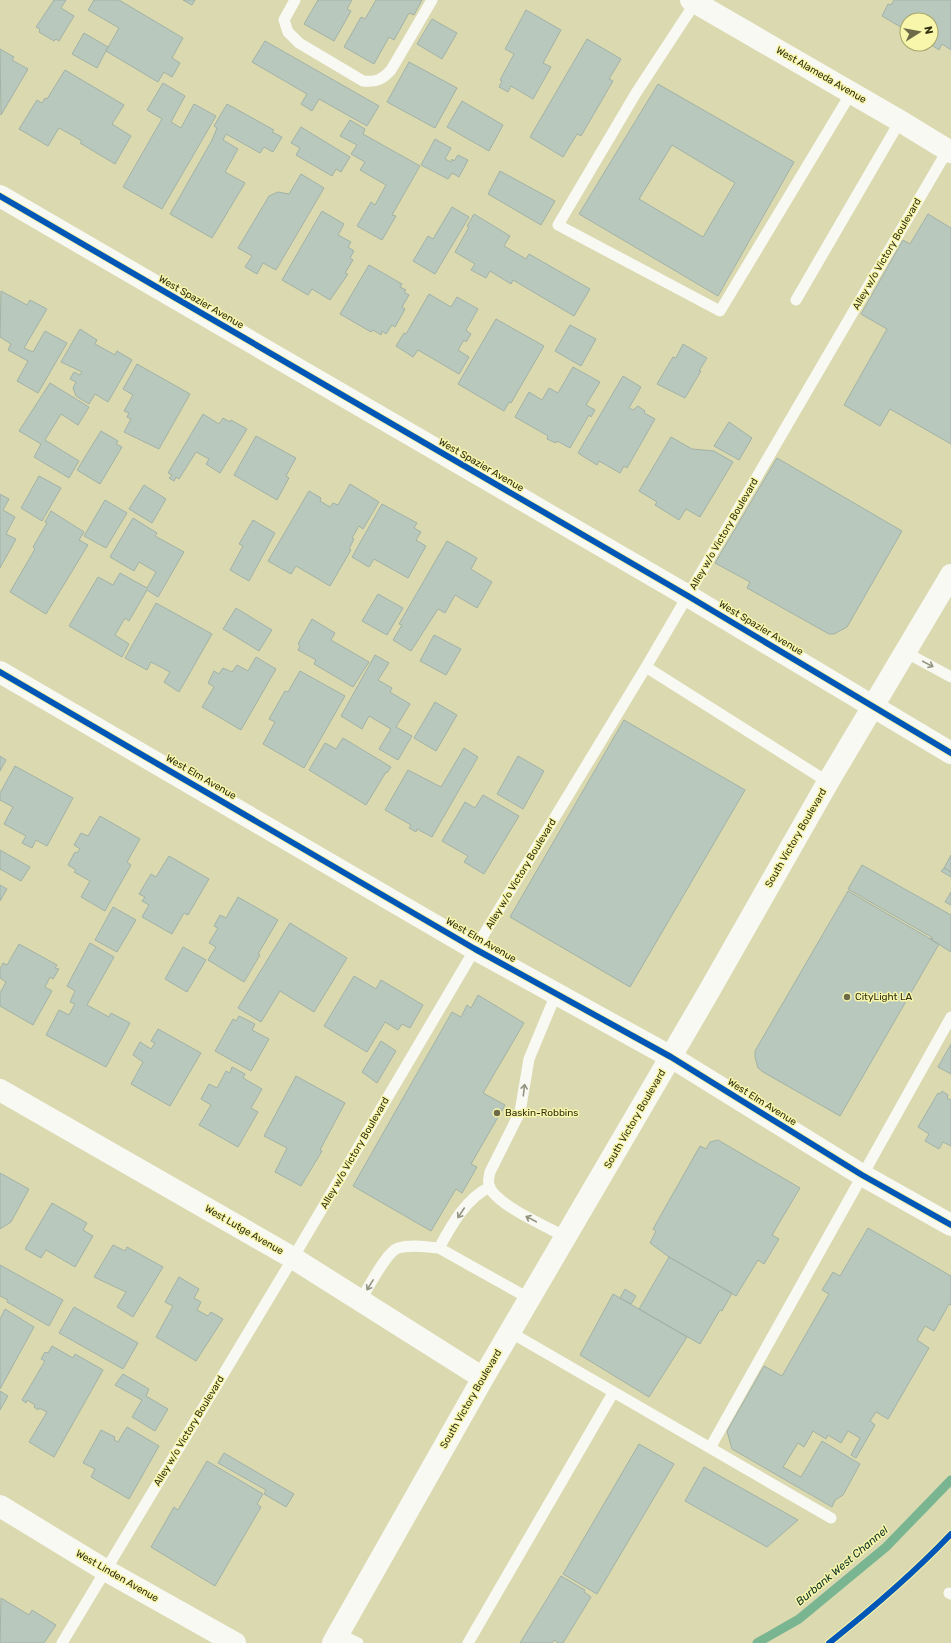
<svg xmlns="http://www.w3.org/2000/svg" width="951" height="1643" font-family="Rubik,sans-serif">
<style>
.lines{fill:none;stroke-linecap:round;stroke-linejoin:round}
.stream{stroke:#7ab592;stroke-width:9}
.building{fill:#b9c8bd;stroke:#a2b2a6;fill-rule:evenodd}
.service{stroke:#f9f9f3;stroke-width:11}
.minor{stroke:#f9f9f3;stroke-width:22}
.secondary{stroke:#f9f9f3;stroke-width:22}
.cycleway-casing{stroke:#f8f6ab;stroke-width:8}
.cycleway{stroke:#0057b8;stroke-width:6}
.oneway{stroke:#949482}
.poi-dot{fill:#6c6a49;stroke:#f8f6ab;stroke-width:1.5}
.labels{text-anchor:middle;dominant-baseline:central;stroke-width:3;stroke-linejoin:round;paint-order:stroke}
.street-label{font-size:10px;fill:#302f11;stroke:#f8f6ab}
.poi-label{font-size:10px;fill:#302f11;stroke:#f8f6ab;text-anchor:start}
.water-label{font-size:11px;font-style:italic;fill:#0a3124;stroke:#f8f6ab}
</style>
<rect width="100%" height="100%" fill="#dad9b0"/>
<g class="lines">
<!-- stream -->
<path class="stream" d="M757 1643 799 1619 886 1547 951 1480"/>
</g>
<!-- building -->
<path class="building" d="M54 0H66L61 8 74 16 59 41 56 39 54 41 39 32 40 29 36 27Z
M94 0H119L183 38 172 58 180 63 172 77 164 72 158 82 106 51 119 28 88 10Z
M183 0H195L192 5Z
M318 0H352L347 9 351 11 334 41 304 24Z
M376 0H422L414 15 409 13 394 40 389 37 374 64 344 47 361 17 365 19Z
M894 0H951V50L942 44 939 50 930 44 931 20H907L904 29 882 16 888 4 891 5Z
M526 10 561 30 543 63 551 67 533 99 511 86 508 92 499 87 502 81 500 80 514 54 505 49Z
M432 19 457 33 442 59 417 44Z
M84 33 108 47 97 68 72 54Z
M587 39 621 59 609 79 613 81 581 136 577 134 563 157 530 137Z
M265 41 379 106 367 126 319 99 312 111 301 104 307 94 252 62Z
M0 49 14 57 12 60 28 69 1 115Z
M409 62 457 88 435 128 387 102Z
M65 70 124 105 112 124 131 136 115 164 80 143 82 141 59 128 48 146 19 129 37 100 42 103 45 98 47 99Z
M163 83 185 96 171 122 181 128 194 104 216 116 162 209 123 187 162 119 147 110Z
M658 84 794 162 718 296 579 214ZM672 145 735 183 703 237 639 199Z
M462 101 503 125 489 151 447 127Z
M227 104 274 130 272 132 282 137 273 152 264 147 260 153 226 134 223 140 238 149 225 172 245 183 212 238 170 214 212 140 217 128 214 126Z
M350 120 365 129 363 134 420 166 392 215 396 216 382 240 357 226 371 202 375 205 386 185 360 170 365 162 351 154 357 145 340 136Z
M301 127 350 157 341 172 336 169 332 176 296 155 300 148 291 143Z
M435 139 451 148 445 159 451 162 452 159 454 161 458 155 468 160 459 177 452 173 448 179 421 165Z
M500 171 555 201 541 225 488 194Z
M301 174 324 188 276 270 263 263 257 274 245 267 252 256 238 248 269 196 278 192 289 194Z
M452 207 469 217 435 274 413 261 428 236 433 239Z
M322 211 344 224 338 235 351 242 348 247 354 251 350 258 353 260 345 273 348 274 330 300 312 289 308 295 282 280Z
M474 214 510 236 504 246 526 259 529 254 590 289 574 316 513 280 511 284 490 271 486 278 471 270 475 264 455 252 469 227 467 226Z
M928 214 951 228V444L890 409 880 426 844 405 887 329 861 314 903 240 910 244Z
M369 265 402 284 400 287 406 290 404 292 409 295 402 307 405 309 395 327 392 325 386 334 382 331 381 335 373 330 371 332 340 314Z
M1 291 27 305 30 300 47 309 24 348 33 352 45 331 67 343 38 393 17 381 28 361 8 350 11 344 0 337Z
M429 294 451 307 457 297 478 309 466 330 471 334 466 342 464 340 458 350 469 357 459 374 418 350 413 357 396 346 404 333 406 334Z
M496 319 544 346 511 403 509 402 504 411 458 384Z
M570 325 596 339 581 366 555 351Z
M80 329 97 340 95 344 115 355 117 351 132 360 108 402 95 394 89 404 76 396 73 388 76 382 70 379 74 372 80 375 82 372 61 362Z
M683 344 707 358 699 371H701L685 398 657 384 673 357 676 358Z
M137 364 190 394 159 449 124 432 131 419 127 417 129 413 124 411 133 395 123 389Z
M573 367 600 382 586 405 595 410 591 417 589 415 570 448 557 441 556 443 547 439 548 436 515 417 529 392 542 400 549 388 558 393Z
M623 376 641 387 629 408 633 410 638 406 645 411 644 413 655 419 627 468 624 466 620 473 599 461 597 465 578 453Z
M50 383 89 407 78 425 61 414 45 440 79 461 69 478 34 457 41 444 19 431Z
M203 414 219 424 223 418 230 422 231 420 247 429 220 473 206 464 209 459 196 452 179 479 176 477 174 481 169 478 172 475 168 473Z
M729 422 752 438 739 460 714 446Z
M101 431 118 441 116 444 122 447 100 484 77 470Z
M256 436 296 458 286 476 289 478 277 500 234 475Z
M671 437 692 449 714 451 733 462 700 517 686 509 679 520 655 505 657 502 639 491Z
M777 458 902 531 847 627 834 634H829L747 588 750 582 715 563Z
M39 476 61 488 42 521 21 508Z
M350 484 379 502 363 529 359 526 352 538 354 539 349 549 351 550 330 586 296 566 291 574 268 561 309 491 321 498 320 501 330 507 333 503 338 505Z
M144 485 166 499 152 523 129 509Z
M0 494 9 499 3 510 15 517 6 534 16 539 0 568Z
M105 500 127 513 106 548 84 536Z
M382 504 417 523 414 528 421 532 416 540 426 546 408 578 374 559 369 567 352 557Z
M51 511 84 532 79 540 88 545 46 614 10 592 35 549 33 547 47 523 45 522Z
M133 518 157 533 155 536 184 552 158 597 147 590 129 621 125 618 115 635 129 644 122 657 69 626 98 577 113 585 120 573 147 588 156 572 139 562 134 571 110 557Z
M253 520 275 533 249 581 230 570 243 546 239 544Z
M447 541 477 558 471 569 492 582 477 608 455 595 445 613 438 609 411 651 393 640 402 625 399 624Z
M378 594 403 608 387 635 362 621Z
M156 603 212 634 179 692 164 682 170 672 151 662 147 670 125 658Z
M236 608 272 630 259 651 223 629Z
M312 619 335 633 331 640 369 662 353 687 314 664 316 660 298 650 300 646 298 644Z
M434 635 461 649 446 675 420 661Z
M375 655 389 663 378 680 392 688 390 692 410 704 396 727 412 736 398 760 379 749 391 729 369 716 362 729 341 716Z
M256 657 276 669 241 730 202 707 214 687 208 683 214 671 219 674 223 668 232 672 237 665 248 671Z
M300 671 345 696 304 768 263 744 275 722 269 719 285 691 288 692Z
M435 702 457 715 436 751 414 738Z
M624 720 745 790 630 987 510 917Z
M343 738 391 767 387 773 386 772 366 805 309 770 325 743 336 749Z
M464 748 478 757 432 837 417 829 416 832 409 828 411 825 385 810 408 770 441 787Z
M0 756 6 760 0 771Z
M518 756 544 771 523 809 497 794Z
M15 766 73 798 47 846 36 840 32 848 22 843 26 836 4 824 13 807 0 800V793Z
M483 795 519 816 484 874 464 862 468 856 442 841 465 802 475 808Z
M100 816 140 839 127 862 131 865 105 911 81 897 90 881 74 872 76 870 68 865 75 852 77 853 80 849 74 845 81 833 88 836Z
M0 850 30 867 21 881 0 869Z
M951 855V872L944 868Z
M169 856 209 879 188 915 184 913 172 934 142 917 149 905 142 901 145 897 139 894 151 874 156 877Z
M862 865 951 915V952L930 939 933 938 848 889Z
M944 868 951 872V877L941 871Z
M0 885 7 889 0 901Z
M848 891 939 944 840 1116 763 1072 758 1068 755 1057V1051Z
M951 892V905L945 902Z
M238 897 278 920 258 954 260 955 244 982 208 960 216 947 209 943 218 928 214 926 220 915 226 918Z
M113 907 136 920 117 952 95 940Z
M290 923 347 958 314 1012 280 991 261 1022 238 1008Z
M90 943 114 957 87 1005 109 1017 111 1013 130 1023 106 1067 46 1035 59 1010 69 1015 75 1004 70 1002 75 991 67 986Z
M19 944 57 965 55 968 59 969 53 979 50 977 45 987 52 991 33 1025 0 1006V993L6 982 0 978V969L3 963 7 965Z
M183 947 206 960 187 992 165 979Z
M354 976 376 989 381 980 423 1005 410 1028 402 1024 398 1030 385 1022 367 1052 324 1026Z
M478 995 524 1023 483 1093 505 1105 471 1164 477 1167 462 1193 456 1189 431 1231 353 1186 452 1012 461 1017 467 1005 471 1008Z
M239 1016 255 1024 252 1030 269 1039 251 1071 215 1051 233 1019 236 1021Z
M158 1029 201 1053 170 1106 131 1084 143 1062 133 1055 140 1042 151 1049 155 1043 151 1041Z
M381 1041 396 1051 377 1083 362 1072Z
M951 1044V1074L938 1067Z
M232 1067 245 1074 243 1078 262 1089 251 1108 258 1112 238 1147 199 1125 211 1105 201 1099 209 1084 217 1088 226 1071 230 1073Z
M296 1076 345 1103 320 1150 322 1151 301 1186 275 1172 287 1148 264 1136Z
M942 1091 948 1095 947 1098 951 1100V1146L943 1142 939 1149 925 1141 929 1134 918 1127 938 1093 940 1094Z
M718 1140 800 1188 772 1235 779 1239 764 1264 758 1260 736 1296 669 1257 650 1243 656 1231 653 1229 700 1146 706 1149 710 1142Z
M0 1173 29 1189 11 1222 0 1229Z
M52 1203 87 1223 83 1230 93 1236 75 1267 46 1250 41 1258 25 1249Z
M868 1228 951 1276V1305L949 1304 934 1331 925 1326 917 1340 929 1348 888 1419 876 1412 870 1421 875 1425 856 1458 851 1455 860 1438 848 1431 841 1443 828 1435 826 1439 813 1431 804 1447 798 1443 783 1467 801 1477 822 1441 860 1464 843 1495 835 1500 832 1507 732 1449 727 1431 764 1366 782 1376 829 1294 822 1290 833 1272 840 1276Z
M113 1245 125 1251 127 1247 163 1267 133 1317 117 1307 126 1292 94 1277Z
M669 1257 732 1293 722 1311 720 1310 700 1344 639 1309Z
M0 1265 63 1300 49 1326 7 1302 8 1300 0 1296Z
M179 1277 199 1289 194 1298 201 1302 197 1310 208 1316 211 1312 223 1319 196 1361 156 1337 173 1306 165 1302Z
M625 1289 636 1296 631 1304 620 1298Z
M613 1294 687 1337 649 1397 580 1355Z
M74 1307 138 1343 123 1369 59 1333Z
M5 1309 34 1327 0 1389V1319Z
M52 1346 73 1358 75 1354 103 1370 54 1457 29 1442 47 1412 39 1408 38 1410 34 1407 35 1405 27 1400 26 1403 22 1400 45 1361 41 1359 45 1352 48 1353Z
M123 1374 149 1389 146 1396 168 1409 155 1431 132 1417 142 1400 115 1385Z
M0 1391 8 1396 0 1410Z
M127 1427 159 1446 129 1499 91 1477 95 1469 83 1463 101 1430 115 1437 114 1440 118 1442Z
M639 1444 674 1464 597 1594 563 1574Z
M224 1453 294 1494 286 1507 264 1494 266 1490 218 1463Z
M207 1461 263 1494 257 1504 261 1507 215 1586 151 1547 174 1507 178 1510Z
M704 1467 798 1520 767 1547 685 1501Z
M561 1576 585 1590 584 1592 591 1597 563 1643H558L554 1640 552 1643H520Z
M1 1598 29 1615 32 1610 56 1625 44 1643H0Z"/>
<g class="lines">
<!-- service -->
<path class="service" d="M295 0 284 20 288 32 299 43 363 81C376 82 382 80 391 70L432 0
M695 3 636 93 558 225 720 311 851 93
M796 300 900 121
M905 652 951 677
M646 667 828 782
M556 994 529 1059 520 1112 490 1172C489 1177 487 1183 490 1188 499 1206 547 1227 566 1237
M439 1248 530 1299
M360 1301C368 1289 386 1252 398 1248 411 1244 426 1247 439 1248 451 1226 466 1198 490 1187
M510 1332 831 1518
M710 1448 951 1017
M949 1593 951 1594
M339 1634 358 1643
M62 1643 293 1258 475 949 646 667 950 146
M468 1643 613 1393"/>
<!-- minor -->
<path class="minor" d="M0 196 688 596 951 753
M0 672 475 949 671 1057 862 1175 951 1225
M0 1090 293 1258 483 1378
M0 1506 105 1570 235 1643"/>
<!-- secondary -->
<path class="secondary" d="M691 0 900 121 951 152
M333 1643 483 1378 708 993 828 782 951 575"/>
<defs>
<path id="cycleway" d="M0 196 688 596 951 753
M0 672 475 949 671 1057 862 1175 951 1225
M829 1643C872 1609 913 1574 951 1534"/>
</defs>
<!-- cycleway casing -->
<use href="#cycleway" class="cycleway-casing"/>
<!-- cycleway -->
<use href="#cycleway" class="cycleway"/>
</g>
<!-- one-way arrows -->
<defs><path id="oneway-shaft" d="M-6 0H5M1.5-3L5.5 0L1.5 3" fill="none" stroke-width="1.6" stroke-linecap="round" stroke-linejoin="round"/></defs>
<g class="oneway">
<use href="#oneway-shaft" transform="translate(928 664) rotate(28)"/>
<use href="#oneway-shaft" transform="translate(524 1090) rotate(-83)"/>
<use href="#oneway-shaft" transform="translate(461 1213) rotate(123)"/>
<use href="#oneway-shaft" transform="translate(531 1219) rotate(-152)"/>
<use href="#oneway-shaft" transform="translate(370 1285) rotate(122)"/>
</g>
<!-- markers -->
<g class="poi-dot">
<circle cx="847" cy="997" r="4"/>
<circle cx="497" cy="1113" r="4"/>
</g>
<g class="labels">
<!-- street labels -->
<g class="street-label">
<text transform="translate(821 75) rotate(30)">West Alameda Avenue</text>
<text transform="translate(887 254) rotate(-60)">Alley w/o Victory Boulevard</text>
<text transform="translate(201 302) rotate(30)">West Spazier Avenue</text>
<text transform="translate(481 465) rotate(30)">West Spazier Avenue</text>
<text transform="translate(724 534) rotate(-60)">Alley w/o Victory Boulevard</text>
<text transform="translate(761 628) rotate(31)">West Spazier Avenue</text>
<text transform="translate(201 777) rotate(30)">West Elm Avenue</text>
<text transform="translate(796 838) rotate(-60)">South Victory Boulevard</text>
<text transform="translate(521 874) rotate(-59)">Alley w/o Victory Boulevard</text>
<text transform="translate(481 940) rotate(30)">West Elm Avenue</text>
<text transform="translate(762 1102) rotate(32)">West Elm Avenue</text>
<text transform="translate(635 1119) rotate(-60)">South Victory Boulevard</text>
<text transform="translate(355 1153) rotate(-60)">Alley w/o Victory Boulevard</text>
<text transform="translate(244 1230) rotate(30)">West Lutge Avenue</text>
<text transform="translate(471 1399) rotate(-60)">South Victory Boulevard</text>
<text transform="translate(189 1431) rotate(-59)">Alley w/o Victory Boulevard</text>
<text transform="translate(117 1576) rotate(30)">West Linden Avenue</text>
</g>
<!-- poi labels -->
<g class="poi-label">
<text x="855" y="997">CityLight LA</text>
<text x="505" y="1113">Baskin-Robbins</text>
</g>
<!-- water labels -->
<g class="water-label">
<text transform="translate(842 1566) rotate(-40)">Burbank West Channel</text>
</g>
</g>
<!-- north arrow -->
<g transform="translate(919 32) rotate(79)"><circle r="19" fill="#f8f6ab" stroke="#a8a66d"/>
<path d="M0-3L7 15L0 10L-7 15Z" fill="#6c6a49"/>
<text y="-6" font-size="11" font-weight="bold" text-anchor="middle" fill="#302f11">N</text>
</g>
</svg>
